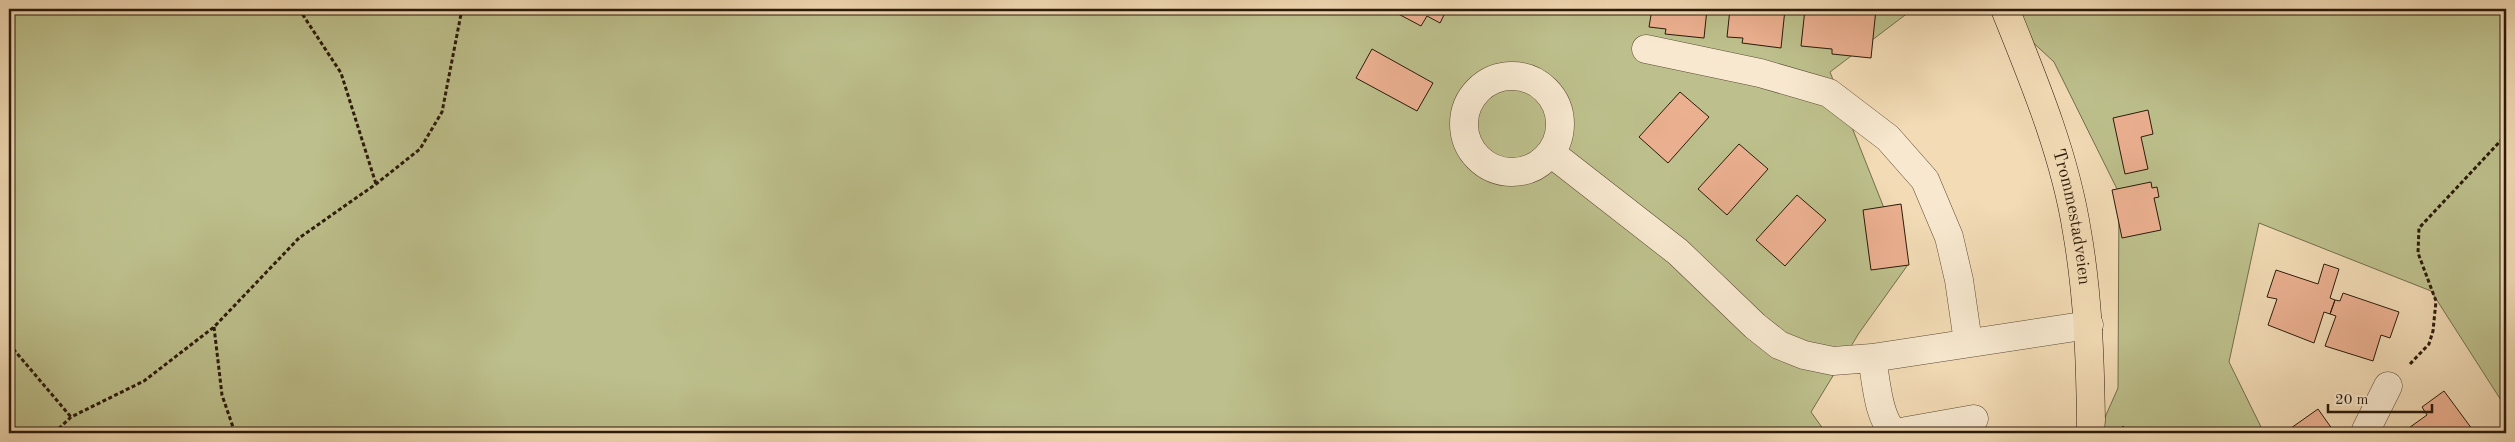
<svg xmlns="http://www.w3.org/2000/svg" width="2515" height="442" font-family="'Old Standard TT',serif">
<style>
.green{fill:#bdc08c;stroke:#746d4b}
.building{fill:#ebb090;stroke:#2b1a0a}
.lines{fill:none;stroke-linecap:round;stroke-linejoin:round}
.minor-casing{stroke:#5d4a35;stroke-width:29}
.major-casing{stroke:#2b1a0a;stroke-width:29}
.path{stroke:#2b1a0a;stroke-width:3;stroke-dasharray:4 2.5;stroke-linecap:butt}
.minor{stroke:#f7e8cf;stroke-width:28}
.major{stroke:#f2dbb5;stroke-width:28}
.labels{text-anchor:middle;dominant-baseline:central;stroke-width:4.5;stroke-linejoin:round;paint-order:stroke}
.street-label{font-size:18px;fill:#2b1a0a;stroke:#f7e8cf}
</style>
<rect width="100%" height="100%" fill="#f2dbb5"/>
<filter id="stains"><feTurbulence type="fractalNoise" baseFrequency=".004" numOctaves="4"/><feColorMatrix values="0 0 0 0 .2 0 0 0 0 .09 0 0 0 0 .02 0 0 0 .5 -.17"/></filter>
<radialGradient id="worn" r=".72"><stop offset=".6" stop-color="#630" stop-opacity="0"/><stop offset="1" stop-color="#630" stop-opacity=".3"/></radialGradient>
<!-- green -->
<path class="green" d="M9 9H1913L1830 72 1907 266 1859 333 1811 412 1826 433H9Z
M1987 9H2506V408L2431 291 2259 223 2229 362 2264 433H2098L2118 388 2119 193 2054 62 2011 22Z"/>
<!-- building -->
<path class="building" d="M1389 9H1447L1440 23 1427 16 1421 26Z
M1652 9H1707L1704 38 1665 34 1666 29 1649 27Z
M1730 9H1785L1781 48 1742 43 1743 38 1727 37Z
M1805 9H1876L1871 58 1832 54V49L1801 46Z
M1372 49 1433 83 1417 111 1356 78Z
M1680 92 1709 117 1668 163 1639 137Z
M2148 110 2153 134 2141 137 2148 169 2125 174 2113 118Z
M1739 144 1768 169 1727 215 1698 189Z
M2151 182 2152 188 2157 187 2159 197 2154 198 2161 230 2122 238 2112 190Z
M1797 195 1826 220 1785 266 1756 240Z
M1901 204 1909 265 1871 270 1863 210Z
M2324 264 2339 269 2330 298 2335 300 2330 314 2324 312 2314 343 2268 325 2277 299 2267 297 2276 270 2318 284Z
M2343 293 2399 312 2390 338 2381 335 2373 361 2325 346 2336 316 2330 314 2335 300 2340 301Z
M2444 391 2475 433H2408L2406 430 2427 415 2422 407Z
M2318 409 2335 433H2284Z"/>
<g class="lines">
<defs>
<path id="minor" d="M1646 49 1760 73 1829 93 1888 138 1925 180 1949 237 1959 280 1968 342
M1464 124a48 48 0 1 1 96 0a48 48 0 1 1-96 0Z
M1551 153 1678 252 1755 326 1779 345 1804 355 1833 361 1872 358 2089 325
M1872 358C1876 379 1878 420 1895 433L1974 419
M2368 433 2366 430 2388 386"/>
<g id="major">
<path id="s1" d="M2005 9C2034 81 2065 155 2077 232 2088 295 2090 357 2091 420L2090 433"/>
</g>
</defs>
<!-- minor casing -->
<use href="#minor" class="minor-casing"/>
<!-- major casing -->
<use href="#major" class="major-casing"/>
<!-- path -->
<path class="path" d="M299 9 341 73 376 184
M214 327 222 395 235 433
M9 344 71 417
M2410 364 2429 344 2433 331 2436 301 2418 253 2419 228 2506 135
M2122 427 2129 433
M54 433 71 417 144 381 214 327 299 238 376 184 420 149 442 112 462 9"/>
<!-- minor -->
<use href="#minor" class="minor"/>
<!-- major -->
<use href="#major" class="major"/>
</g>
<g class="labels">
<!-- street labels -->
<g class="street-label">
<text stroke="none"><textPath href="#s1" startOffset="219">Trommestadveien</textPath></text>
</g>
</g>
<!-- margin -->
<rect width="2515" height="442" fill="none" stroke="#f2dbb5" stroke-width="30"/>
<rect x="10" y="10" width="2495" height="422" fill="none" stroke="#2b1a0a" stroke-width="2.5"/>
<rect x="15" y="15" width="2485" height="412" fill="none" stroke="#2b1a0a"/>
<!-- scale -->
<path d="M2328 404v8h104v-8" fill="none" stroke="#2b1a0a" stroke-width="2.5"/>
<text x="2335" y="404" font-size="15" fill="#2b1a0a" stroke="#f7e8cf" stroke-width="4" paint-order="stroke">20 m</text>
<rect width="100%" height="100%" filter="url(#stains)"/>
<rect width="100%" height="100%" fill="url(#worn)"/>
</svg>
